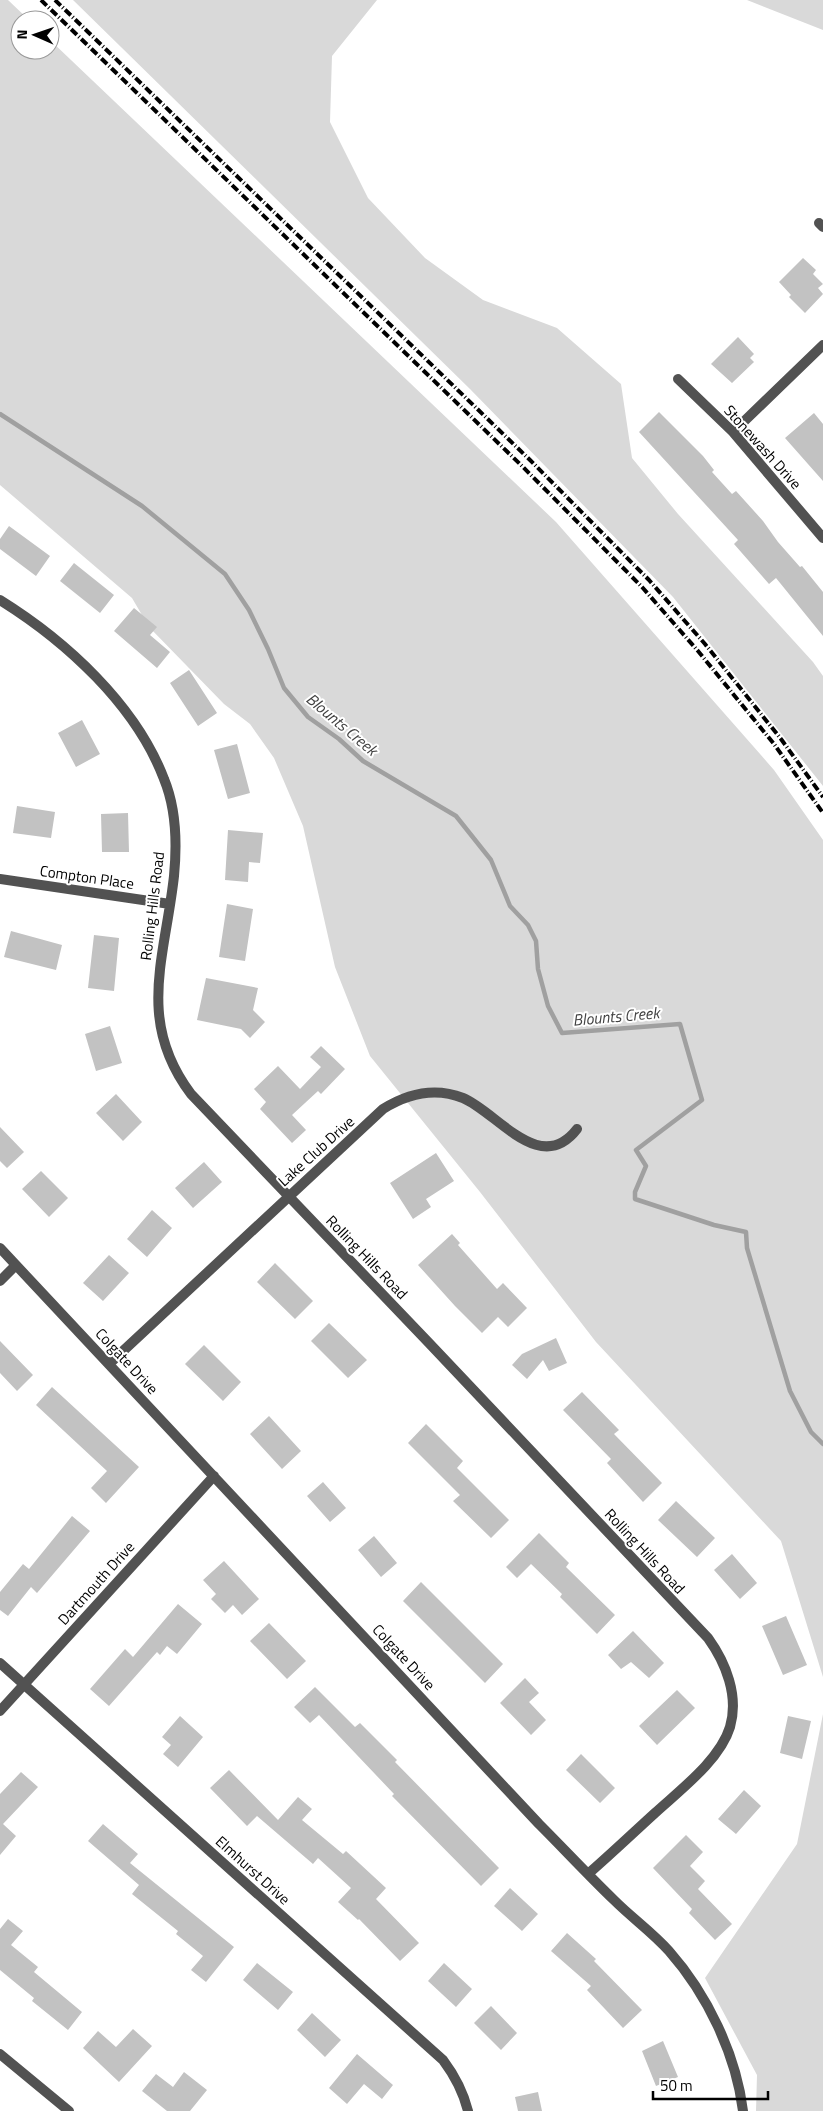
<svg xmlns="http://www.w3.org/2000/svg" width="823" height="2111" font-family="'Titillium Web',sans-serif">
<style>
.green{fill:#d9d9d9}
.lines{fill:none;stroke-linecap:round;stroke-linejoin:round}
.stream{stroke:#a0a0a0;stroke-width:4.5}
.building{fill:#c2c2c2}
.street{stroke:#525252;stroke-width:10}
.rail{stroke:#000;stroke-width:4;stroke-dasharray:8 2.5 1 2.5;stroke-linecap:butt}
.labels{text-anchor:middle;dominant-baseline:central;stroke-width:4;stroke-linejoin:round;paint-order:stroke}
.street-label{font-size:15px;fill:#000;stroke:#fff}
.water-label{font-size:16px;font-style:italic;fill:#414141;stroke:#fff}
</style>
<rect width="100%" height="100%" fill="#fff"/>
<!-- green -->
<path class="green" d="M0 0H8L29 20H20V50H50V40L556 522 774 770 823 840V1677L781 1541 596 1342 480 1192 370 1056 335 967 303 826 274 758 250 724 224 704 149 627 132 598 0 485Z
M73 0H377L332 56 330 122 368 198 425 258 483 300 557 328 621 384 632 458 678 514 813 662 823 676V786L673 597 470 389Z
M747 0H823V30Z
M823 1714V2111H756L757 2075 705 1978 797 1844Z"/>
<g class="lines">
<!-- stream -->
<path class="stream" d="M0 414 142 506 225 574 249 610 268 649 284 688 308 717 339 739 363 761 456 816 491 860 510 906 528 925 536 941 538 969 548 1006 562 1033 680 1024 702 1100 636 1150 646 1166 635 1192V1199L714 1225 746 1232 747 1248 790 1391 811 1432 823 1444"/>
</g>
<!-- building -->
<path class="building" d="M803 258 816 270 813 274 823 284 818 288 823 294 805 313 789 297 791 295 779 282Z
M738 337 754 354 750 358 754 362 732 383 711 364Z
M659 412 703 456 714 470 712 472 732 494 736 491 763 521 778 542 800 567 802 566 823 592V636L776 578 769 584 734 544 738 540 639 432Z
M814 413 823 424V481L785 438Z
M9 526 50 556 36 576 0 549V539Z
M74 563 114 595 100 613 60 581Z
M134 608 157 627 150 635 170 652 157 668 114 631Z
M189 670 217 713 198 726 170 683Z
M82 720 100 754 76 767 58 733Z
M237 744 250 793 228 799 214 750Z
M17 806 55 812 51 838 13 833Z
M128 813 129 852H102L101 814Z
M228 830 263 833 260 863 249 862 248 882 225 880Z
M227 904 253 909 245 961 219 957Z
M11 931 62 945 56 970 4 957Z
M94 935 119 938 114 991 88 988Z
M206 978 258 988 253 1010 265 1022 250 1038 241 1029 197 1020Z
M110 1026 122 1063 96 1071 85 1034Z
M321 1046 345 1069 321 1094 318 1091 292 1115 306 1130 292 1143 260 1109 266 1102 254 1089 278 1066 300 1089 321 1067 310 1057Z
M116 1094 142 1122 123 1141 96 1113Z
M0 1127 24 1152 7 1168 0 1161Z
M436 1153 454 1181 426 1199 431 1207 413 1219 390 1183Z
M204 1162 222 1182 193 1208 175 1188Z
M41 1171 68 1198 49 1217 22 1189Z
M152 1210 172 1228 147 1257 127 1239Z
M452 1234 460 1243 458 1245 497 1289 503 1283 527 1308 508 1327 498 1317 482 1333 455 1306 418 1265Z
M109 1255 129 1273 103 1301 83 1283Z
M275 1263 313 1301 295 1319 257 1282Z
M329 1323 367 1360 348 1378 311 1341Z
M556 1338 567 1363 549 1371 543 1360 527 1379 512 1365 522 1354Z
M0 1341 33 1375 17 1391 0 1373Z
M204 1345 241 1382 223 1401 185 1364Z
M52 1387 139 1467 106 1503 91 1488 107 1471 36 1405Z
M582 1392 619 1430 614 1434 662 1483 643 1502 607 1463 611 1459 563 1410Z
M269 1416 301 1451 282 1469 250 1434Z
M426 1424 463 1461 457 1468 509 1520 491 1538 453 1501 460 1495 408 1443Z
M323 1482 346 1508 330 1522 307 1496Z
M676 1501 715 1538 697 1557 658 1520Z
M72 1516 90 1531 37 1593 31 1587 8 1616 0 1610V1592L23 1564 29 1569Z
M539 1533 569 1563 566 1567 615 1615 597 1634 560 1597 562 1594 531 1564 517 1578 506 1567Z
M374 1536 397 1563 381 1577 358 1550Z
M732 1554 757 1583 740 1599 714 1570Z
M224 1561 259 1599 242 1615 233 1605 225 1613 211 1599 216 1594 203 1580Z
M421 1582 503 1664 485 1683 403 1601Z
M178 1604 202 1624 177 1654 167 1646 160 1655 157 1652 109 1706 90 1689 125 1649 133 1657Z
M786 1616 807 1665 783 1675 762 1626Z
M269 1623 306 1661 287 1679 250 1641Z
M633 1631 664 1663 649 1678 631 1662 621 1669 608 1655Z
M525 1678 539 1693 529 1702 546 1720 531 1735 500 1703Z
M315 1687 355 1727 360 1723 397 1760 395 1762 499 1868 481 1886 392 1796 394 1794 319 1715 310 1723 294 1707Z
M677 1690 695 1708 657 1745 639 1726Z
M180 1716 203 1737 178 1767 163 1754 171 1745 162 1737Z
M788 1716 811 1721 802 1759 780 1753Z
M581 1754 615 1788 600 1803 566 1770Z
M229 1770 278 1820 298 1797 312 1809 302 1820 343 1854 346 1851 386 1888 376 1899 419 1943 400 1961 359 1919 358 1920 338 1902 351 1888 318 1858 313 1864 257 1816 247 1826 210 1788Z
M21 1772 38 1787 3 1824 16 1836 0 1855V1794Z
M744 1790 761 1806 736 1834 718 1819Z
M103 1824 138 1854 130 1863 234 1947 206 1982 191 1970 203 1956 176 1934 178 1931 132 1894 139 1885 88 1841Z
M686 1835 703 1852 690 1866 705 1881 698 1889 732 1924 715 1940 689 1913 692 1909 653 1868Z
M510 1888 538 1914 522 1931 494 1906Z
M8 1919 23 1931 11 1945 38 1967 34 1972 82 2012 68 2030 32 2001 34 1998 0 1970V1929Z
M567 1933 596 1959 594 1961 642 2010 623 2028 587 1990 591 1986 551 1951Z
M257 1963 293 1992 278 2010 243 1980Z
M444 1963 472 1989 456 2007 428 1981Z
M491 2006 517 2033 501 2050 474 2023Z
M312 2013 341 2040 325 2057 297 2030Z
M133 2029 152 2046 119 2082 83 2048 98 2031 116 2047Z
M663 2041 678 2077 656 2086 642 2051Z
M357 2054 393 2085 382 2099 364 2084 347 2104 329 2088Z
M184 2072 207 2090 190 2111H167L142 2091 156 2074 173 2087Z
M538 2092 542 2111H518L515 2097Z"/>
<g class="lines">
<!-- street -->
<path class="street" d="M819 223 823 227
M678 379 733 432 823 538
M733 432 823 345
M0 600C66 641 136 705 164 779 176 808 177 845 174 876 165 958 136 1021 191 1094L429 1343 708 1638C726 1663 739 1696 730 1727 720 1760 680 1790 655 1813 633 1833 611 1854 588 1874
M0 879 170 904
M0 1248 539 1824C564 1849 588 1875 614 1900 632 1918 652 1932 669 1951 707 1994 736 2054 743 2111
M0 1281 16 1265
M109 1364 383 1109C407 1094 435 1087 463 1098 497 1112 540 1177 577 1129
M0 1663 443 2060C455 2076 463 2091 468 2111
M0 1711 214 1476
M0 2054 69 2111"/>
<!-- rail -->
<path class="rail" d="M41 0 523 467 642 587 698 651 774 744 823 813
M55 0 530 460 649 580 705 644 781 739 823 797"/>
</g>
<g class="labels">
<!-- street labels -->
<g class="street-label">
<text transform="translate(763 447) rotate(48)">Stonewash Drive</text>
<text transform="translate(87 877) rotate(8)">Compton Place</text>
<text transform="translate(152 906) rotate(-83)">Rolling Hills Road</text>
<text transform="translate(316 1151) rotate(-42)">Lake Club Drive</text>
<text transform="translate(367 1257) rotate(46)">Rolling Hills Road</text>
<text transform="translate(127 1361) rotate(47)">Colgate Drive</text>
<text transform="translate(645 1551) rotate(47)">Rolling Hills Road</text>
<text transform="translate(96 1583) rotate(-48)">Dartmouth Drive</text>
<text transform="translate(404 1657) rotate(47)">Colgate Drive</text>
<text transform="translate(253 1870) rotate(42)">Elmhurst Drive</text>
</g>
<!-- water labels -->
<g class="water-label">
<text transform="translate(342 724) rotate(40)">Blounts Creek</text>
<text transform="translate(616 1016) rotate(-5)">Blounts Creek</text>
</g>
</g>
<!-- north arrow -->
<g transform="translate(35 35) rotate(272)"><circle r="24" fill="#ffffff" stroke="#999999"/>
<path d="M0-4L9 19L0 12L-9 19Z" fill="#000000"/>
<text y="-8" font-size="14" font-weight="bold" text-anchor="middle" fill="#000000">N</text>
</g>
<!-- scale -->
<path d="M653 2091v8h115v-8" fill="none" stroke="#000000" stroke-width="2.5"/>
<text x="660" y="2091" font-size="15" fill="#000000" stroke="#ffffff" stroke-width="4" paint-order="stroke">50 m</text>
</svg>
